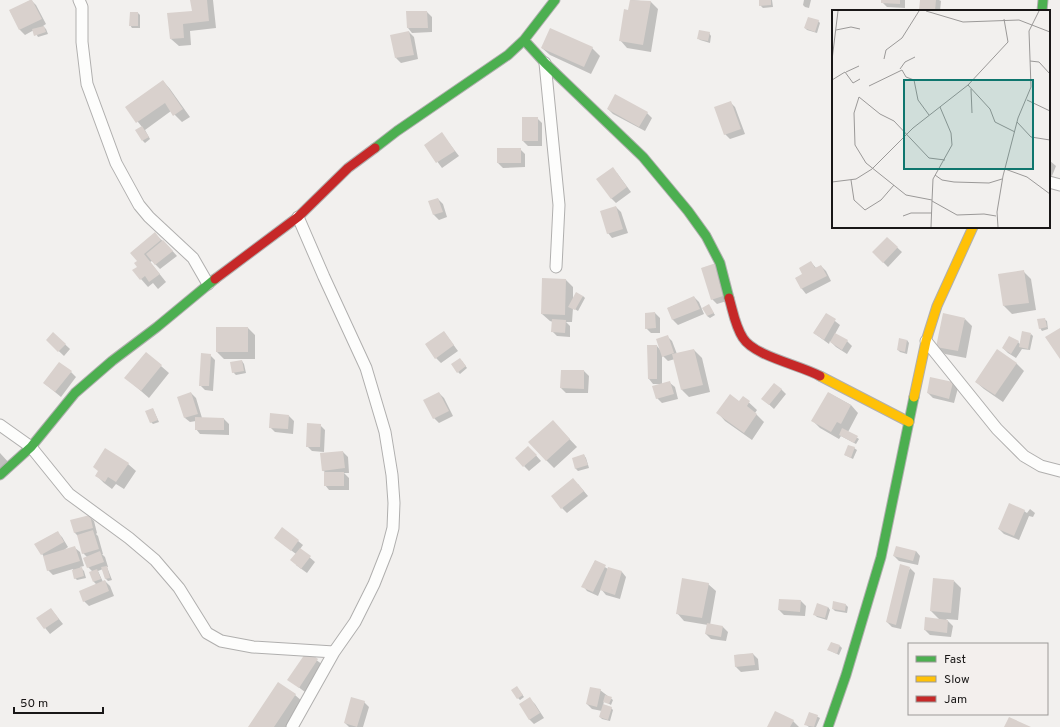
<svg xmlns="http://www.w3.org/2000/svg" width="1060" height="727" font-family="Overpass,sans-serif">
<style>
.shadow{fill:#0003}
.building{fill:#d9d1cd}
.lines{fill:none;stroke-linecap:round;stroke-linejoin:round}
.street-casing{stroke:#b0afae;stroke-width:13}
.fast-casing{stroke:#b0afae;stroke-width:11}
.slow-casing{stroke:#b0afae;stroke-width:11}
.jam-casing{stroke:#b0afae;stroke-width:11}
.street{stroke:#fdfdfc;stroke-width:11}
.fast{stroke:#4caf50;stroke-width:9}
.slow{stroke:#ffc107;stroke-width:9}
.jam{stroke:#c62828;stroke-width:9}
.inset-road{fill:none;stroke:#9b9998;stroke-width:1}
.view{fill:#0f766e;fill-opacity:0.15;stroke:#0f766e;stroke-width:2}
.inset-edge{fill:none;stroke:#191717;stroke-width:2}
</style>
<rect width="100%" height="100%" fill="#f2f0ee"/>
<!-- shadow -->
<path class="shadow" d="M31 0 36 5 46 24 43 26 46 29 48 34 38 37 34 30 25 35 20 30 10 11Z
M191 0H213L216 28 190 31 191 45 179 46 171 39 193 11Z
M631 0 651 2 658 9 651 52 627 48 620 40 629 11Z
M760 0H772L773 7 763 8 760 5Z
M804 0H811L809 8 805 7 803 5Z
M882 0H905V8L887 7 882 2Z
M921 0H939L941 1 940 11H922L920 10Z
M427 12 432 17V32L412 33 408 28Z
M138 13 140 15V28H132L130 25Z
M818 21 820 23 817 33 807 30 805 28Z
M409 32 414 37 418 59 401 63 396 58Z
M709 33 711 36 710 43 700 40 698 38Z
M542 48H592L600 56 591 74 550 55Z
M163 81 170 89 190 117 182 122 171 111 145 130 150 139 145 143 143 141 142 127 126 107Z
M730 102 735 107 745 134 730 139 725 134Z
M608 109 647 113 652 118 645 131 613 114Z
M537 118 542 123V146H528L523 141Z
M442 134 459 156 442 168 425 145Z
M520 149 525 154V167L503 168 498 163Z
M1049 160 1056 166 1052 176 1049 175Z
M617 173 631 192 616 203 611 198Z
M438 199 443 204 447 217 439 220 434 215 430 202Z
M616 207 621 212 628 233 612 238 608 233Z
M155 234 168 246 177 256 160 269 152 261 150 262 166 282 158 289 153 283 148 287 141 279 138 267V261Z
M887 238 902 252 888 267 873 252Z
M811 262 816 268 821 266 826 271 831 281 806 294 802 289 796 278 804 275Z
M716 265 730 300 717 304 712 299Z
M1024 272 1031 279 1036 310 1012 314 1004 306 1000 275Z
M566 280 573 287V300L583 296 585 298 578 311 573 308 572 322H566L570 326V337L557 336 552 331 553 322 550 321 542 314Z
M694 297 699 302 704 314 678 325 673 320 668 308Z
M709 306 715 315 710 318 707 316Z
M655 313 660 318V333H651L646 328Z
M826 314 840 325 835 334 847 341 852 346 847 354 836 347 830 341 829 344 814 333Z
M965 319 972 326 966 358 945 354 937 347Z
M1044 319 1047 321 1048 329 1042 331 1040 328Z
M248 328 255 335V359H224L217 352Z
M444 332 458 351 441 363 436 358Z
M53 333 70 349 64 356 47 340Z
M1031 334 1033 336 1030 350 1022 349 1016 358 1008 353 1003 348 1018 342 1021 345Z
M667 336 672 341 677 354 694 350 702 358 710 392 689 397 682 390 675 359 668 361 662 355V384H653L649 379 657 346 661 351Z
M907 340 909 343 907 354 900 352 898 350Z
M146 353 169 373 149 398 126 378Z
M210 355 215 360 213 391 205 390 200 385Z
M242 361 244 364 246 373 236 375 233 372Z
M462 361 467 368 460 374 458 372Z
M1016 363 1024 371 1003 402 984 389 976 382Z
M584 371 589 376 588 393H566L561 388Z
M71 372 76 377 61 397 44 383Z
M670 383 675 387 678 399 662 403 657 398Z
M953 383 958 388 954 403 933 398 928 393Z
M781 389 786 394 774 409 763 399Z
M191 393 196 398 202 418 224 419 229 424V435L200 434 196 429V421L190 422 185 418Z
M439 393 444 398 453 416 439 423 434 418Z
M829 393 851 405 858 413 848 432 859 439 856 444 841 436 839 439 820 428 813 421Z
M743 397 757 410 755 413 764 422 752 440 725 421 718 413 740 402Z
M153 409 159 422 153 424 151 422Z
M289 416 294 421 293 434 275 432 270 427Z
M320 425 325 430 324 452 312 451 307 446Z
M560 429 577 447 554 468 546 460Z
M854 448 857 450 853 459 845 455Z
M343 452 348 457 349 473H344L349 478V490H329L325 485V472L322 470Z
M533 452 541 461 529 471 524 466Z
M0 453 11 465 0 475Z
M584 455 586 458 589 468 578 471 576 469 573 459Z
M128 464 136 471 124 489 116 484 112 489 104 483 96 475 99 472Z
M578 484 588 496 567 513 562 508Z
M1030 509 1035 513 1033 517 1029 516 1019 540 1004 534 999 529 1024 511 1027 513Z
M89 516 94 521 97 533 96 534 98 536 103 554H102L105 557 108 567H107L112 580 108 581 106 579 103 569 98 571 103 582 105 581 110 586 114 596 89 606 84 601 97 585 94 582 93 572 88 567 87 557 83 553 78 536 75 533 71 521Z
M57 532 62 537 68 547 64 550 75 548 80 552 84 566 80 567 84 571 86 578 77 580 75 578 73 569 53 575 48 570 44 557 36 544Z
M275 538 298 541 303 545 300 549 315 562 307 573 296 565V554Z
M916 551 920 556 918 565 899 561 894 556Z
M595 561 608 569 622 572 626 577 620 599 606 595 601 589 598 596 587 591 583 586Z
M910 568 915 573 901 629 892 627 887 622Z
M954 581 961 588 958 620 946 619 953 626 951 637 930 635 925 630 940 620 931 611Z
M708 584 716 591 710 625 723 627 728 632 726 641 711 639 706 634 708 625 684 621 677 613Z
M801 601 806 606 805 616 784 615 779 610Z
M846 605 848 607 847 613 835 611 833 609Z
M828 607 830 610 827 620 817 617 814 614Z
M51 609 63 624 50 634 38 619Z
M840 646 842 648 839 655 829 650Z
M307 653 323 665 305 692 289 680Z
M753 654 758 659 759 670 741 672 736 667 735 655Z
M519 690 524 697 520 700 518 698Z
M600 690 613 700 611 705 604 701 603 706 611 708 613 710 610 721 602 719 600 717 602 711 592 709 587 704Z
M295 695 303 702 286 727H249Z
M530 699 535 704 544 718 534 724 529 719Z
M364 702 369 707 363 727H349L345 723Z
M810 713 820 718 816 727H809L805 724Z
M793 721 799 727H768Z"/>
<!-- building -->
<path class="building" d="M30 0H32L42 19 19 30 9 10Z
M190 0H207L209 21 183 24 184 38 170 39 167 13 192 11Z
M630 0 651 1 643 45 619 41 624 9 628 10Z
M759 0H771V5L759 6Z
M881 0H900V4L881 3Z
M920 0H936L935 11 919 10Z
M406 11H427L428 28H407Z
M130 12H138V26H129Z
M808 17 819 20 815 32 804 28Z
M44 26 46 32 34 36 32 29Z
M550 28 593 47 584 67 541 48Z
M699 30 710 32 708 41 697 39Z
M409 31 414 55 395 58 390 35Z
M163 80 183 109 173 116 165 103 136 123 125 107Z
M615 94 648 112 639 127 607 109Z
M731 101 741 129 724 135 714 107Z
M522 117H538V141H522Z
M142 126 149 137 142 141 135 130Z
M442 132 455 151 436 163 424 145Z
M497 148H521V163H497Z
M613 167 627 187 611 199 596 179Z
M438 198 443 212 433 215 428 201Z
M616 206 623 229 607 234 600 211Z
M155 232 161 240 144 254 160 274 149 282 145 276 140 280 132 270 137 267 134 263 137 261 130 253Z
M887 237 898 247 883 263 872 252Z
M163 240 173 251 155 265 146 254Z
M811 261 815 268 821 265 827 276 801 289 795 278 802 274 799 268Z
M716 263 726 295 711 300 701 268Z
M1024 270 1029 303 1003 306 998 274Z
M542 278 566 279 565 315 541 314Z
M576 292 583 296 575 310 568 307Z
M694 296 700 309 672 320 667 308Z
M709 304 714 313 707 316 702 308Z
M655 312 656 328 645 329V313Z
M826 313 836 319 824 340 813 333Z
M943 313 965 318 958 351 936 347Z
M1045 318 1047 327 1039 329 1037 319Z
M552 319 566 320 565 333 551 332Z
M216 327H248V352H216Z
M1060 328V359L1045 337Z
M444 331 454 345 435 359 425 344Z
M1022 331 1031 333 1028 349 1019 347Z
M53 332 66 344 58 352 46 340Z
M835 333 848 340 842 350 830 342Z
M668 335 674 353 662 357 656 339Z
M1009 336 1019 341 1011 354 1002 348Z
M899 338 907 340 905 352 897 350Z
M647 345H657V379H648Z
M694 349 703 385 681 390 672 354Z
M997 349 1017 363 995 395 975 382Z
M146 352 162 365 141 391 124 378Z
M201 353 211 354 209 386H199Z
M460 358 466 366 457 373 451 364Z
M242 360 244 371 232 373 230 362Z
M59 362 72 371 55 392 43 383Z
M561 370H584V389L560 388Z
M930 377 953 382 949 399 927 393Z
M670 381 674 394 656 399 652 386Z
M774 383 782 389 769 405 761 399Z
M191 392 198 414 184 418 177 397Z
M439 392 449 411 433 419 423 400Z
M828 392 851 405 841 424 837 422 831 432 811 421Z
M730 394 739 401 743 396 750 401 747 406 757 414 744 433 716 413Z
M153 408 158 420 150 423 145 411Z
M270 413 289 415 288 429 269 428Z
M195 417 224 418V430H195Z
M553 420 570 439 546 461 528 442Z
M307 423 321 424 320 447H306Z
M842 428 858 436 854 443 839 435Z
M848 445 855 447 851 458 844 455Z
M528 446 537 455 523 467 515 458Z
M105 448 129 463 116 482 108 477 105 482 95 476 98 471 93 467Z
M343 451 345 468 322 471 320 453Z
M584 454 588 465 575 469 572 458Z
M324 472H344V486H324Z
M573 478 584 491 561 509 551 496Z
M1009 503 1025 510 1014 536 998 529Z
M90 515 93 528 74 533 70 520Z
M282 527 299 540 291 551 274 538Z
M93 530 99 549 82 554 77 535Z
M58 531 64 542 41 555 34 544Z
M75 546 80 561 47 571 43 556Z
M896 546 916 551 913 561 893 556Z
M300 548 311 556 301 569 290 560Z
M100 551 104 562 87 568 83 558Z
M595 560 606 565 593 592 581 587Z
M900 564 910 567 896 625 886 622Z
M107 566 110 578 105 579 101 567Z
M82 567 84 576 74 579 72 570Z
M608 567 622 571 615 595 600 590Z
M97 569 101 579 93 582 89 572Z
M682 578 709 583 702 618 676 614Z
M933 578 954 580 951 613 930 611Z
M105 580 109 591 83 602 79 591Z
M779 599 801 600 800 612 778 610Z
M833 601 846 604 845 611 832 609Z
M817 603 828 607 825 618 813 615Z
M51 608 59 619 44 629 36 618Z
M925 617 948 620 947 633 924 630Z
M707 623 723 626 721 637 705 634Z
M831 642 840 645 837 654 827 650Z
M307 651 318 659 299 688 287 680Z
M753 653 755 665 735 667 734 655Z
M278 682 296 694 274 727H248Z
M517 686 523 695 517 699 511 690Z
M590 687 601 689 597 707 586 704Z
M605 695 612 697 609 704 603 702Z
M351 697 365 701 357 727 344 723Z
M530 697 540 713 529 720 519 704Z
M603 704 612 707 608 720 599 717Z
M775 711 794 720 790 727H767Z
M809 712 818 715 814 727 804 725Z
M1009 717 1031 727H1004Z"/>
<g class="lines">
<defs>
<path id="street" d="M79 0 82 7V42L87 84 116 163 139 205 149 217 193 258 208 284
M545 63 559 205 556 267
M1049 182 1060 185
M926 341 997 429 1024 456 1041 466 1060 471
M0 425 31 447 69 494 129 538 155 560 179 588 207 633 221 641 253 647 334 652
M292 727 334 652 355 622 374 584 387 551 393 528 394 503 392 475 385 432 366 368 324 277 298 217"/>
<path id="fast" d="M1042 11 1043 0
M524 40 545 63 643 157 688 211 706 236 720 263 729 298
M375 148 397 131 508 55 524 40 555 0
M0 475 31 447 75 393 112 361 157 327 215 279
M828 727 846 675 881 557 914 397"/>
<path id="slow" d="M820 376 909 422
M914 397 926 341 937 306 973 227"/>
<path id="jam" d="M215 279 298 217 348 168 375 148
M729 298C733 311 735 326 743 338 754 356 800 365 820 376"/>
</defs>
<!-- street casing -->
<use href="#street" class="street-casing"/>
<!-- fast casing -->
<use href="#fast" class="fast-casing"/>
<!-- slow casing -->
<use href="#slow" class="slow-casing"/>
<!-- jam casing -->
<use href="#jam" class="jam-casing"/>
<!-- street -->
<use href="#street" class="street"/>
<!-- fast -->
<use href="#fast" class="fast"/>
<!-- slow -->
<use href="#slow" class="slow"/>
<!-- jam -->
<use href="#jam" class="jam"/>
</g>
<!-- overview -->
<g transform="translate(832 10)">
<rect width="218" height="218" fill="#f2f0ee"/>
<path class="inset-road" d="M94 1 131 12 187 10 218 22M4 20 19 17 28 19M52 49 54 40 70 28 87 1M0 50 6 1M198 51 207 52 218 64M68 59 73 52 83 47M14 62 27 56M0 70 13 62 21 73 28 69M136 75 158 99 163 112 183 122M37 76 70 60 74 67 82 70 86 90 97 105M139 79 140 103M195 90 218 101M108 97 119 123 120 135 101 169 100 191 125 205 152 204 164 206M185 112 199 127 218 130M173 159 195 167 218 184M103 165 110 170 122 172 157 173 170 169M19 170 22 190 33 200 49 190 62 175M0 172 24 169 40 159 81 118 136 75 176 32 172 9M100 190 74 185 34 153 23 135 22 103 27 87 48 104 62 111 97 148 113 150M71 206 79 203H100M99 217 100 191M166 217 165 202 171 166 186 108 199 77 197 21 207 1"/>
<path class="view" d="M72 70H201V159H72Z"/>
<rect width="218" height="218" class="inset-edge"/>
</g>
<!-- legend -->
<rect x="908" y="643" width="140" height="72" fill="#f3efed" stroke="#9c9997"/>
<rect x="916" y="656" width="20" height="6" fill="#4caf50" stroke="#9c9997"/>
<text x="944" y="663" font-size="12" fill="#191717">Fast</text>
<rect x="916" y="676" width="20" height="6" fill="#ffc107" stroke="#9c9997"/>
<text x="944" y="683" font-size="12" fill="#191717">Slow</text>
<rect x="916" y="696" width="20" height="6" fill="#c62828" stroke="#9c9997"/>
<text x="944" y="703" font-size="12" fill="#191717">Jam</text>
<!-- scale -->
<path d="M14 707v6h89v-6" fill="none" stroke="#191717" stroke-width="2"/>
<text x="20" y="707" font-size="12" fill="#191717" stroke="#f3efed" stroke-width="3" paint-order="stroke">50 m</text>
</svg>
